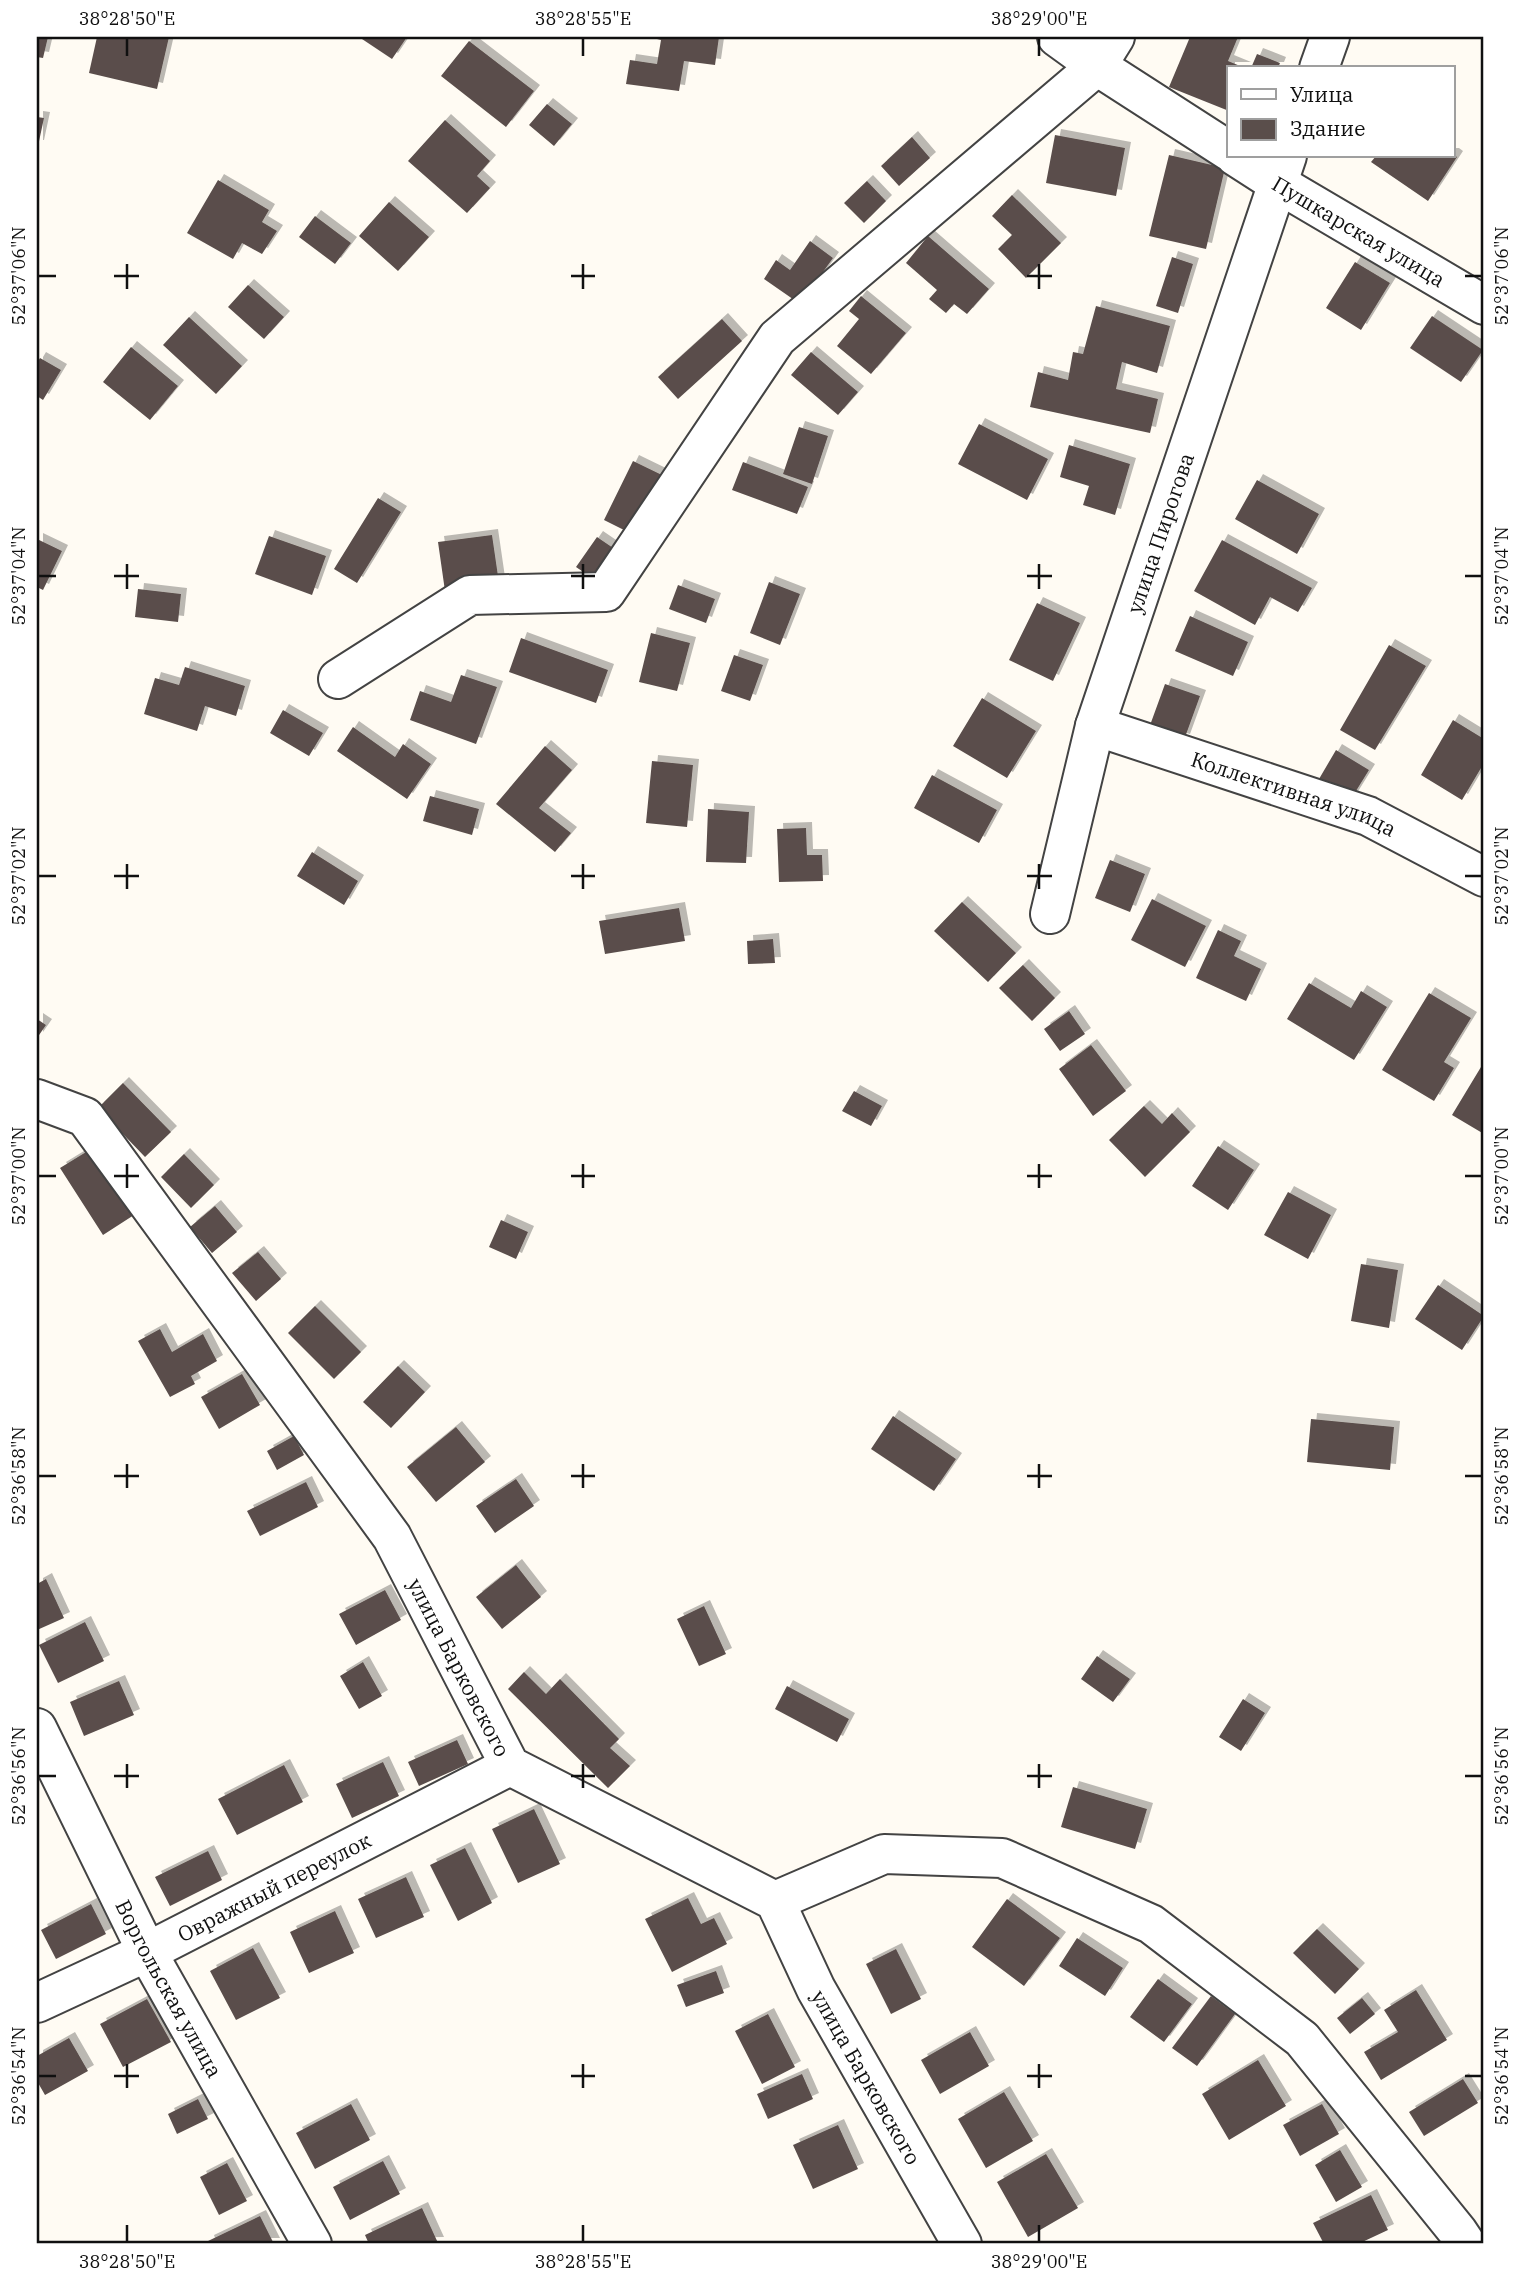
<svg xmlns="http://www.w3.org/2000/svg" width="1521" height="2281" font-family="'IBM Plex Serif',serif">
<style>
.building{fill:#5a4e4b;filter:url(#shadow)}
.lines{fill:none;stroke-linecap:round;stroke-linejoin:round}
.minor-casing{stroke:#434343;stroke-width:42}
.minor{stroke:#fff;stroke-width:38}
.ticks{fill:none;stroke:#101010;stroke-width:2.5}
.labels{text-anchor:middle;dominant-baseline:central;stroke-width:7;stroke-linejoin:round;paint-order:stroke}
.street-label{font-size:21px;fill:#101010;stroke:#fff}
.neatline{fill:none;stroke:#101010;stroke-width:2.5}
.ticks-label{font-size:18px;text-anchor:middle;fill:#101010}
</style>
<defs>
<filter id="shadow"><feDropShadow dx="6" dy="-6" stdDeviation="0" flood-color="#0004"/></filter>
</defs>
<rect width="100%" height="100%" fill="#fffbf3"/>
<!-- building -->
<path class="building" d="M37 37H48L43 58 37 57Z
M97 37H169L157 89 89 73Z
M359 37H407L392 59Z
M649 37H719L715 65 684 61 679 91 626 84 630 60 657 64 661 40Z
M1190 37H1238L1228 61 1245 68H1229V111L1169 87Z
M469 41 534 91 506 127 441 76Z
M1257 54 1280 63 1278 68H1251Z
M547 104 572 124 554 146 529 125Z
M37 117 44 118 38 146H37Z
M445 120 490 161 477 176 490 188 467 213 408 161Z
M1055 135 1125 148 1116 196 1046 183Z
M912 137 930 158 899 186 881 166Z
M1453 154 1457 157 1428 201 1371 162 1376 156Z
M1169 155 1225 168 1206 249 1149 236Z
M218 180 269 210 262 222 277 231 262 254 242 243 233 259 187 233Z
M867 181 886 201 864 223 844 203Z
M1012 195 1061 243 1026 278 998 249 1012 235 992 216Z
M389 202 429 237 398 271 359 236Z
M315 216 351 243 335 264 299 237Z
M928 236 989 289 967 314 954 304 946 313 929 299 937 290 906 263Z
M810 241 833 258 800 304 764 279 776 260 790 270Z
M1172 257 1193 264 1178 313 1156 306Z
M1355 262 1390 283 1361 330 1326 308Z
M248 285 284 317 264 339 228 307Z
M861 296 906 333 871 374 837 346 859 319 849 311Z
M1096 306 1170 326 1157 373 1122 362 1116 389 1158 399 1150 433 1030 407 1038 372 1068 380 1073 352 1083 354Z
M1432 316 1483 350 1461 382 1410 348Z
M189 317 242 366 216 394 163 345Z
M722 319 742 341 678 399 658 377Z
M131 347 178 386 150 420 103 382Z
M811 352 858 392 838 415 791 375Z
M40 358 61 370 43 400 37 396V363Z
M979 424 1048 459 1027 500 958 464Z
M799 427 828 436 812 484 783 474Z
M1069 445 1130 464 1115 515 1083 505 1089 486 1060 477Z
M633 461 664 476 634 535 604 520Z
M743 462 808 487 797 514 732 490Z
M1257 480 1319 514 1297 554 1235 519Z
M378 498 401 512 357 583 334 569Z
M492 535 499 583 445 591 438 542Z
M269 536 326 556 312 595 255 574Z
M597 537 619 552 598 582 576 567Z
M37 539 62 551 43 590 37 587Z
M1222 540 1312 588 1298 612 1270 597 1255 625 1194 591Z
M769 582 800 594 780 645 750 633Z
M678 585 715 599 706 623 669 609Z
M138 589 181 594 178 622 135 617Z
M1037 603 1080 623 1053 681 1009 660Z
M1190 616 1248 642 1233 676 1175 651Z
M651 633 690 643 677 691 639 682Z
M521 638 608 670 596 703 509 672Z
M1389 645 1426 666 1375 750 1340 730Z
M734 655 763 665 750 701 721 691Z
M185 667 245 686 236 716 205 706 197 731 144 714 155 678 179 685Z
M461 675 497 687 476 744 410 720 420 691 451 702Z
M1165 684 1200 696 1184 740 1149 728Z
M982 698 1036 731 1007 778 953 746Z
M283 710 323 733 309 756 270 733Z
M1453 720 1484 739V763L1462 800 1421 775Z
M353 727 395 757 403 744 431 764 407 799 337 751Z
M545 746 572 770 539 808 571 833 555 852 496 804Z
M1336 750 1369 770 1351 799 1319 779Z
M652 761 693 765 687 827 646 823Z
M932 775 997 810 979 843 914 808Z
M430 796 479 809 472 835 423 821Z
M708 809 749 812 746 863 706 862Z
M806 828 807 855H822L823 881 779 882 777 829Z
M312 852 358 881 344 905 297 876Z
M1110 860 1145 874 1130 912 1095 898Z
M1152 899 1206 926 1185 967 1131 940Z
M962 902 1016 953 988 982 934 931Z
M679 908 685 941 605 954 599 921Z
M1218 930 1241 941 1234 956 1261 969 1246 1001 1196 978Z
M773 939 775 963 748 964 747 941Z
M1023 965 1055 998 1032 1021 999 988Z
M1309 983 1351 1008 1361 991 1387 1007 1354 1060 1287 1019Z
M1429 993 1471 1018 1444 1062 1454 1068 1434 1101 1382 1070Z
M1069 1011 1085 1034 1060 1051 1044 1029Z
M37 1019 46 1025 37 1038Z
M1091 1045 1126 1091 1093 1116 1059 1069Z
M1484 1062V1134L1452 1115Z
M123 1083 171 1132 145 1157 98 1108Z
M854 1091 882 1106 871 1126 842 1111Z
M1144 1106 1162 1124 1172 1113 1190 1132 1145 1177 1109 1140Z
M1218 1146 1254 1170 1228 1210 1192 1186Z
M91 1149 134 1215 103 1235 60 1168Z
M184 1154 214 1185 191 1208 161 1177Z
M1288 1192 1331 1215 1308 1259 1264 1235Z
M215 1206 237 1232 212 1253 190 1227Z
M501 1220 528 1232 516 1259 489 1247Z
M258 1252 281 1279 256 1301 232 1273Z
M1361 1264 1398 1270 1389 1328 1351 1321Z
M1438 1285 1484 1316 1462 1350 1415 1319Z
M315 1306 361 1352 334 1379 288 1333Z
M160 1329 172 1352 203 1334 217 1361 191 1376 195 1384 170 1397 138 1341Z
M398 1366 425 1392 391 1428 363 1402Z
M242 1374 260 1405 219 1429 201 1397Z
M893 1416 956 1459 934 1491 871 1449Z
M1311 1419 1394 1427 1390 1470 1307 1462Z
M456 1427 485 1462 436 1502 407 1467Z
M294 1436 304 1455 277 1470 267 1451Z
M516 1479 534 1506 495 1533 476 1506Z
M306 1482 318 1507 260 1536 247 1511Z
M516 1565 541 1597 502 1629 476 1597Z
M46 1579 64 1618 37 1630V1584Z
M385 1590 401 1620 356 1645 339 1614Z
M704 1606 726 1654 699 1666 677 1619Z
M85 1622 104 1661 58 1683 39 1645Z
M1097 1656 1130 1679 1113 1702 1081 1679Z
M363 1662 382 1696 359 1709 340 1676Z
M524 1672 546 1694 560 1679 619 1739 610 1748 630 1766 608 1788 508 1689Z
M119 1681 134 1715 84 1736 70 1702Z
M787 1686 849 1719 837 1742 775 1709Z
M1243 1699 1265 1713 1241 1751 1219 1737Z
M457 1740 468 1764 419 1786 408 1762Z
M383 1762 399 1796 352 1818 336 1784Z
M284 1765 303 1802 237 1835 218 1799Z
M1073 1787 1147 1809 1135 1849 1061 1827Z
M534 1809 560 1864 518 1883 492 1829Z
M465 1848 492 1903 458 1921 430 1865Z
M208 1851 222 1880 170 1906 155 1877Z
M406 1877 424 1917 376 1938 358 1899Z
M688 1898 701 1924 714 1918 727 1944 672 1972 645 1919Z
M1007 1899 1060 1938 1024 1986 972 1947Z
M91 1904 106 1934 56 1959 41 1930Z
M335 1911 354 1953 309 1973 290 1932Z
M1317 1929 1359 1969 1335 1994 1293 1953Z
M1077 1938 1123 1968 1105 1996 1059 1966Z
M253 1948 280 1998 236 2020 210 1971Z
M896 1949 921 1999 891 2014 866 1964Z
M716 1971 724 1993 686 2007 677 1985Z
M1158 1979 1192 2004 1164 2042 1130 2017Z
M1416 1990 1447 2040 1381 2080 1364 2052 1398 2032 1384 2010Z
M1211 1996 1235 2014 1197 2066 1172 2048Z
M1362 1998 1375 2014 1350 2034 1337 2018Z
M147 1999 171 2042 123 2067 100 2024Z
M768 2014 795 2067 762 2084 735 2031Z
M970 2032 989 2066 940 2094 921 2060Z
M69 2038 88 2071 45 2095 37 2081V2056Z
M1258 2060 1286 2106 1229 2140 1202 2094Z
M802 2074 813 2099 768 2119 757 2094Z
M1463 2079 1478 2103 1424 2136 1409 2112Z
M1004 2092 1033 2141 986 2168 958 2119Z
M198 2099 208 2119 177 2134 168 2114Z
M351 2104 370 2140 315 2169 296 2133Z
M1322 2104 1339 2134 1300 2156 1283 2125Z
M838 2125 858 2169 813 2189 793 2145Z
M1340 2150 1362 2187 1336 2202 1315 2165Z
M1046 2154 1078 2208 1028 2237 997 2182Z
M383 2161 400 2194 350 2220 333 2187Z
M227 2163 247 2201 219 2215 200 2177Z
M1371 2195 1388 2230 1358 2244H1324L1313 2223Z
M422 2208 438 2243 369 2244 365 2235Z
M260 2216 274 2244H209L208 2241Z"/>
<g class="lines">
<defs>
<g id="minor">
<path d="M1057 37 1097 66 1229 151"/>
<path d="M1319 68 1330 37"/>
<path id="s1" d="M1235 156 1277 183 1484 305"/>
<path d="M338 679 470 595 606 592 777 338 1097 66 1115 37"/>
<path id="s2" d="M1095 726 1368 816 1484 877"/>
<path id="s3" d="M1050 914 1095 726 1287 156"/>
<path id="s4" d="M37 1099 85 1117 392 1537 510 1766 775 1901 816 1989 962 2244"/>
<path id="s5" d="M37 1728 147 1952 312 2244"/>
<path d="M775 1901 884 1854 1002 1858 1151 1924 1302 2039 1458 2232 1466 2244"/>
<path id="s6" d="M37 2003 147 1952 510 1766"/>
</g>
</defs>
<!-- minor casing -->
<use href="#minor" class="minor-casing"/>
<!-- minor -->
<use href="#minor" class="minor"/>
</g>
<!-- ticks -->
<path class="ticks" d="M127 38V56M583 38V56M1039 38V56M127 264V289M583 264V289M1039 264V289M38 276H56M114 276H139M571 276H595M1027 276H1052M1465 276H1482M127 564V589M583 564V589M1039 564V589M38 576H56M114 576H139M571 576H595M1027 576H1052M1465 576H1482M127 864V889M583 864V889M1039 864V889M38 876H56M114 876H139M571 876H595M1027 876H1052M1465 876H1482M127 1164V1188M583 1164V1188M1039 1164V1188M38 1176H56M114 1176H139M571 1176H595M1027 1176H1052M1465 1176H1482M127 1464V1488M583 1464V1488M1039 1464V1488M38 1476H56M114 1476H139M571 1476H595M1027 1476H1052M1465 1476H1482M127 1764V1788M583 1764V1788M1039 1764V1788M38 1776H56M114 1776H139M571 1776H595M1027 1776H1052M1465 1776H1482M127 2064V2088M583 2064V2088M1039 2064V2088M38 2076H56M114 2076H139M571 2076H595M1027 2076H1052M1465 2076H1482M127 2225V2242M583 2225V2242M1039 2225V2242"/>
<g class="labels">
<!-- street labels -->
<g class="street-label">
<text stroke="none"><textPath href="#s1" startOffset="145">Пушкарская улица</textPath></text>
<text stroke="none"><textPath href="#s3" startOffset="397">улица Пирогова</textPath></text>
<text stroke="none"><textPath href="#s2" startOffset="210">Коллективная улица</textPath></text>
<text stroke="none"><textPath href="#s4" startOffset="718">улица Барковского</textPath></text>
<text stroke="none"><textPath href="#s6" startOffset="264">Овражный переулок</textPath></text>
<text stroke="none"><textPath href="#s5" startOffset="292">Воргольская улица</textPath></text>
<text stroke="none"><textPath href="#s4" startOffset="1325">улица Барковского</textPath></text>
</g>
</g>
<!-- border -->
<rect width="1521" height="2281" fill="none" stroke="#ffffff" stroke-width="77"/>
<!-- legend -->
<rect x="1227" y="66" width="228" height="91" fill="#ffffff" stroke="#9f9f9f" stroke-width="2"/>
<rect x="1241" y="89" width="35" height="10" fill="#ffffff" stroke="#9f9f9f" stroke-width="2"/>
<text x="1290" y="102" font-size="21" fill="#101010">Улица</text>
<rect x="1241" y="119" width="35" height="21" fill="#5a4e4b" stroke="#9f9f9f" stroke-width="2"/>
<text x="1290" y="136" font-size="21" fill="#101010">Здание</text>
<rect x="38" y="38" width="1444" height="2204" class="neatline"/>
<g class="ticks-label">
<text x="127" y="25">38°28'50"E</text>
<text x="583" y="25">38°28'55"E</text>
<text x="1039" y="25">38°29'00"E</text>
<text transform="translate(19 276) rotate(-90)" y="6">52°37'06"N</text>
<text transform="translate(1502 276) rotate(-90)" y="6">52°37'06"N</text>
<text transform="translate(19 576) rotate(-90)" y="6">52°37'04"N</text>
<text transform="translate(1502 576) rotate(-90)" y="6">52°37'04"N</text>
<text transform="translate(19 876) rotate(-90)" y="6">52°37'02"N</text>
<text transform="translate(1502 876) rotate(-90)" y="6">52°37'02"N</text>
<text transform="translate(19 1176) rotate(-90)" y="6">52°37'00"N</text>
<text transform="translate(1502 1176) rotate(-90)" y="6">52°37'00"N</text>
<text transform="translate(19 1476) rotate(-90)" y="6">52°36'58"N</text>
<text transform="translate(1502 1476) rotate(-90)" y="6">52°36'58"N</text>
<text transform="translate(19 1776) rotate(-90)" y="6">52°36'56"N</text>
<text transform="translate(1502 1776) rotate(-90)" y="6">52°36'56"N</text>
<text transform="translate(19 2076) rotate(-90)" y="6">52°36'54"N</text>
<text transform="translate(1502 2076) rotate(-90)" y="6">52°36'54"N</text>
<text x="127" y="2268">38°28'50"E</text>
<text x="583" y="2268">38°28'55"E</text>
<text x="1039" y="2268">38°29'00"E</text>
</g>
</svg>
